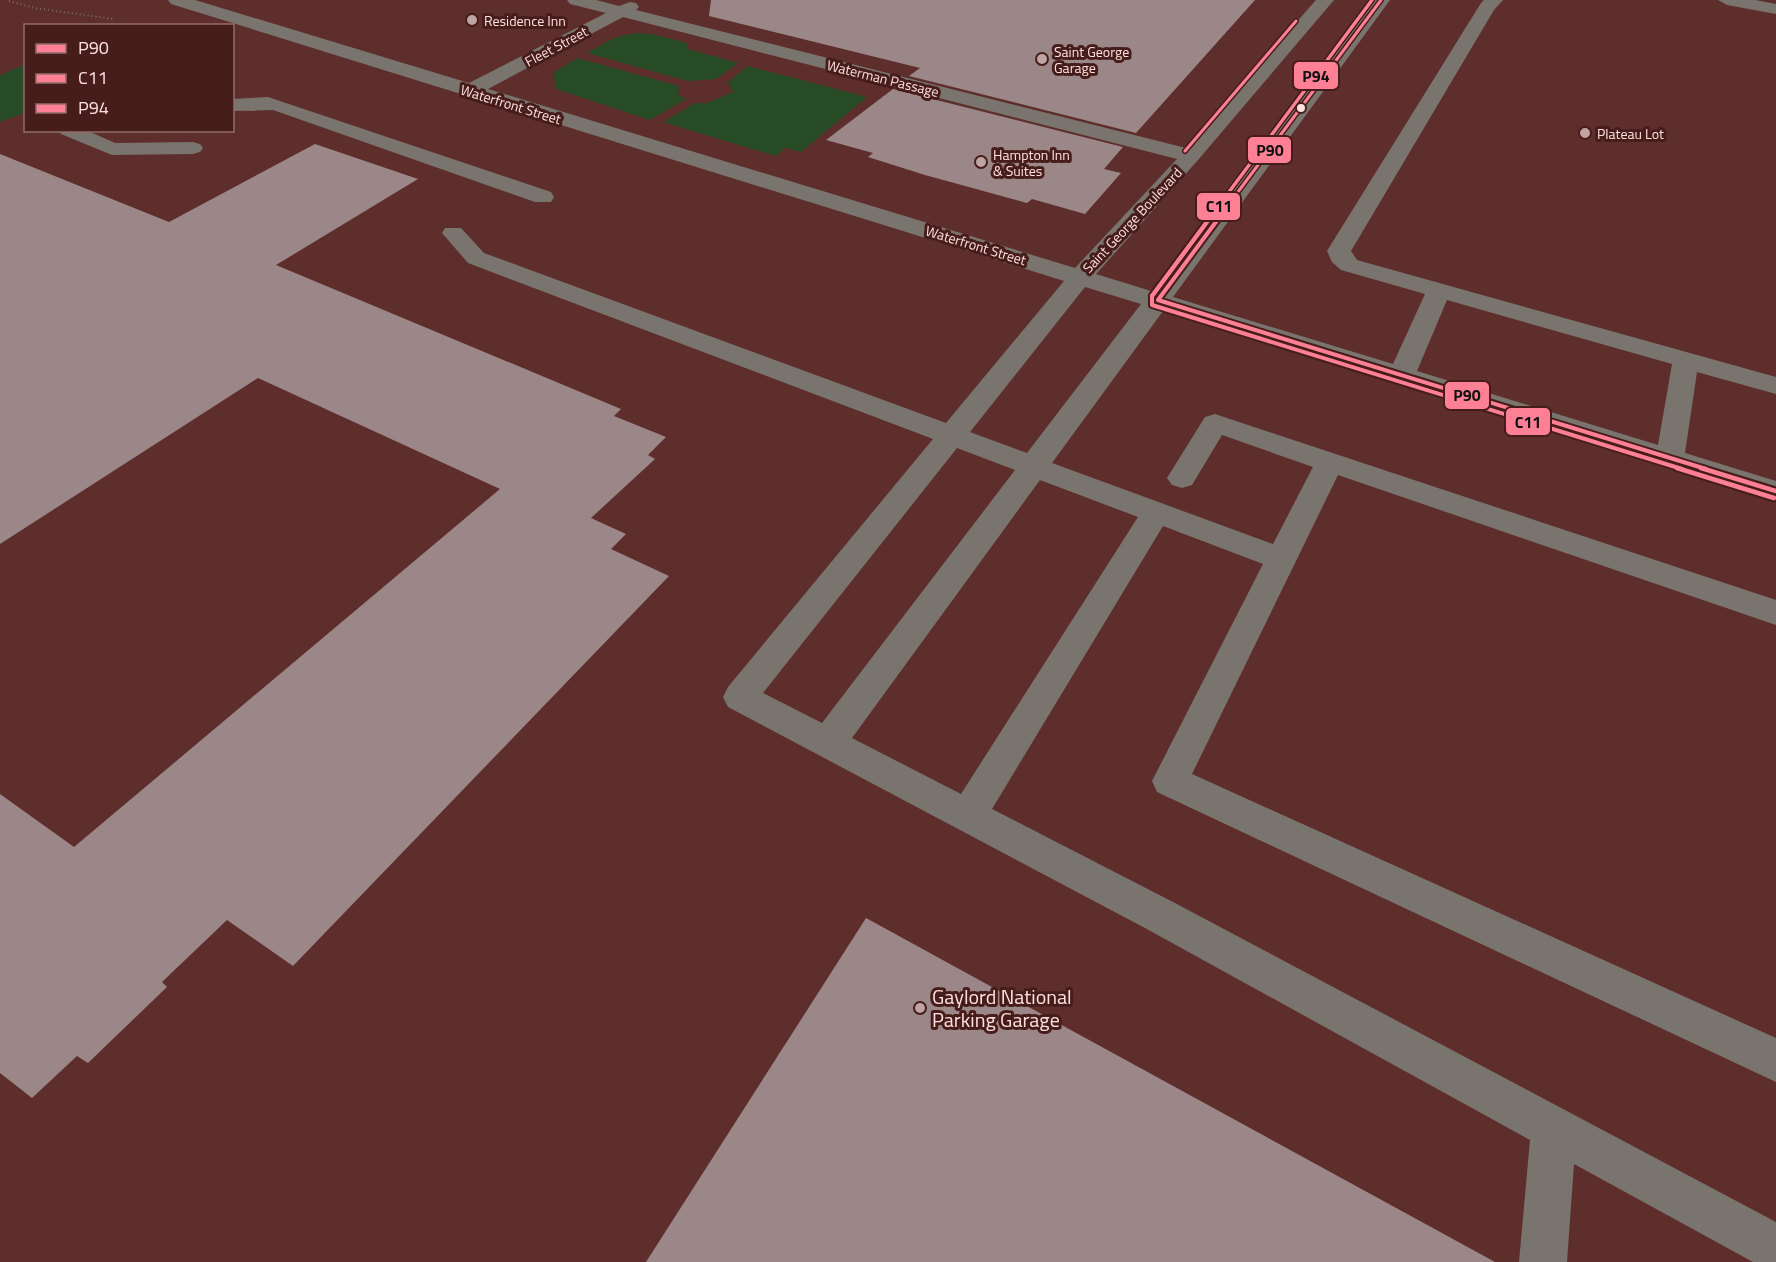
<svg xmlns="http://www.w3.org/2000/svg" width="1776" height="1262" font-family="'Titillium Web',sans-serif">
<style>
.built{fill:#5e2e2c;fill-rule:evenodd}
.green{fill:#274c26}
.building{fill:#9b8688}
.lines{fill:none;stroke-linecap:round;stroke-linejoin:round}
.path{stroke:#786f6c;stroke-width:2;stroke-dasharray:1 3;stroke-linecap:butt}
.minor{fill:#7a746f;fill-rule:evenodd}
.bus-1-far2-casing{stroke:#471d1b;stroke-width:6}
.bus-1-far1-casing{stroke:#471d1b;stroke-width:8}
.bus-1-casing{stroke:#471d1b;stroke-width:9}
.bus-2-far2-casing{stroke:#471d1b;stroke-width:6}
.bus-2-far1-casing{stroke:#471d1b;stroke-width:8}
.bus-2-casing{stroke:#471d1b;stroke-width:9}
.bus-3-far1-casing{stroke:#471d1b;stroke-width:6}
.bus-3-casing{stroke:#471d1b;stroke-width:8}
.bus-1-far2{stroke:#ff8094;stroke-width:3}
.bus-1-far1{stroke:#ff8094;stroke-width:4}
.bus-1{stroke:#ff8094;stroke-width:4.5}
.bus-2-far2{stroke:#ff8094;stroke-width:3}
.bus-2-far1{stroke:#ff8094;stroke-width:4}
.bus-2{stroke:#ff8094;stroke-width:4.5}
.bus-3-far1{stroke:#ff8094;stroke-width:3}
.bus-3{stroke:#ff8094;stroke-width:4}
.poi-dot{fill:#bfa4a2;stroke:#471d1b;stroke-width:2}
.bus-dot{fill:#ffe2df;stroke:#471d1b;stroke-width:2}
.labels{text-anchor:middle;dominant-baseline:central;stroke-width:6;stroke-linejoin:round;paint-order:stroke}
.far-poi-label{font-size:14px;fill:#ffe2df;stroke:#471d1b;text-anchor:start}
.far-street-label{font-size:14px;fill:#ffe2df;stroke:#471d1b}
.near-poi-label{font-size:20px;fill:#ffe2df;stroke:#471d1b;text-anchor:start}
.line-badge{stroke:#471d1b;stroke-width:2}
.pale-badge-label{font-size:16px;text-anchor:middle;font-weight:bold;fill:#111}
</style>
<rect width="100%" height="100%" fill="#483130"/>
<!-- built -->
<path class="built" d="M0 0H1776V1262H0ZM26 26H232V130H26Z"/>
<!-- green -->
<path class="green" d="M634 33 652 34 687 43 688 49 738 63 716 79 688 81 587 53 614 38Z
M577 58 679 86 678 94 686 99 650 120 556 89 553 73Z
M25 65V113L0 122V75Z
M748 66 867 97 801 152 785 148 776 156 663 122 695 103H707L733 92 728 82Z"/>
<!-- building -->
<path class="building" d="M711 0H1255L1136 133 909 76 920 68 709 16Z
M893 89 1123 147 1104 169 1121 173 1085 214 1032 199 1027 203 925 175 868 157 873 153 826 140Z
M315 144 418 179 276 265 621 409 614 416 666 437 648 455 655 459 591 518 626 534 611 549 669 576 293 966 227 920 162 982 167 987 88 1063 77 1056 32 1098 0 1073V794L74 847 500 489 258 378 0 544V154L169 222Z
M866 918 1495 1262H646Z"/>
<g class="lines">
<!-- path -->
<path class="path" d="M9 1 35 8 113 19"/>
<!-- minor -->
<path class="minor" d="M168 0H195L469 83 606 13 570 4 567 0H596L619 6 630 2 636 3 639 7 636 10 1186 148 1316 0H1334L1198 160 1096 274 1151 291 1372 0H1390L1173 297 1393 364 1425 294 1341 270 1332 262 1327 251 1481 3 1484 0H1503L1494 10 1351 251 1357 260 1776 377V394L1697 372 1685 453 1776 481V501L1163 311 1052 463 1273 544 1313 467 1222 435 1192 485 1182 488 1172 485 1167 478 1205 417 1215 414 1776 600V625L1338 475 1192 774 1776 1038V1082L1157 792 1152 781 1263 564 1163 526 992 809 1173 902 1776 1222V1262H1753L1574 1164 1567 1262H1519L1530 1140 1145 928 728 707 723 697 728 687 933 439 468 263 442 233 445 228H461L484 253 946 423 1064 281 171 4ZM623 17 1177 159 1075 268 488 89ZM1085 287 1141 304 1027 453 970 432ZM1447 300 1672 364 1658 445 1417 371ZM957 448 1015 470 822 723 763 693ZM1040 480 1138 517 961 794 852 738Z
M1718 0H1755L1776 4V14L1727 5Z
M268 97 551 192 554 197 551 202H535L273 110 232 111V99Z
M58 130H86L115 143 193 142 200 144 203 148 200 152 193 154 112 155 61 134Z"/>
<defs>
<path id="bus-1-far2" d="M1229 204 1381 0"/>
<path id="bus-1-far1" d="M1158 300 1706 469
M1158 300 1230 203"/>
<path id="bus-1" d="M1701 468 1776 491"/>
<path id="bus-2-far2" d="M1220 204 1372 0"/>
<path id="bus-2-far1" d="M1221 203 1152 296V305L1682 469"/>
<path id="bus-2" d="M1677 468 1774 498"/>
<path id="bus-3-far1" d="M1185 151 1296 21
M1220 204 1372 0"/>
<path id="bus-3" d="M1152 296 1221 203"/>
</defs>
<!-- bus-1-far2 casing -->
<use href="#bus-1-far2" class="bus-1-far2-casing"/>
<!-- bus-1-far1 casing -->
<use href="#bus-1-far1" class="bus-1-far1-casing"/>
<!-- bus-1 casing -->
<use href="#bus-1" class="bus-1-casing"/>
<!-- bus-2-far2 casing -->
<use href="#bus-2-far2" class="bus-2-far2-casing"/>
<!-- bus-2-far1 casing -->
<use href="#bus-2-far1" class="bus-2-far1-casing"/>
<!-- bus-2 casing -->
<use href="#bus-2" class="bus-2-casing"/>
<!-- bus-3-far1 casing -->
<use href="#bus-3-far1" class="bus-3-far1-casing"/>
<!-- bus-3 casing -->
<use href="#bus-3" class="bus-3-casing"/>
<!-- bus-1-far2 -->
<use href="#bus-1-far2" class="bus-1-far2"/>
<!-- bus-1-far1 -->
<use href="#bus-1-far1" class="bus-1-far1"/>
<!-- bus-1 -->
<use href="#bus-1" class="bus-1"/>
<!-- bus-2-far2 -->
<use href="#bus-2-far2" class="bus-2-far2"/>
<!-- bus-2-far1 -->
<use href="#bus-2-far1" class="bus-2-far1"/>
<!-- bus-2 -->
<use href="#bus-2" class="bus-2"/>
<!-- bus-3-far1 -->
<use href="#bus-3-far1" class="bus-3-far1"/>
<!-- bus-3 -->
<use href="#bus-3" class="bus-3"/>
</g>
<!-- markers -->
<g class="poi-dot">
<circle cx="472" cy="20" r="6"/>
<circle cx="1042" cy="59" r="6"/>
<circle cx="1585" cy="133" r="6"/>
<circle cx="981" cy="162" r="6"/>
<circle cx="920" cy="1008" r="6"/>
</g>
<circle class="bus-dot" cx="1301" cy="108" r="5"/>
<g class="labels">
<!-- far-poi labels -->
<g class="far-poi-label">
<text x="484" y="20">Residence Inn</text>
<text x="1054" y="51">Saint George<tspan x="1054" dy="16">Garage</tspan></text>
<text x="1597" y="133">Plateau Lot</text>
<text x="993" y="154">Hampton Inn<tspan x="993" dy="16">&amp; Suites</tspan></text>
</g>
<!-- far-street labels -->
<g class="far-street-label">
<text transform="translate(556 46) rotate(-28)">Fleet Street</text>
<text transform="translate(883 78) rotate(14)">Waterman Passage</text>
<text transform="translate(511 104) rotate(17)">Waterfront Street</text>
<text transform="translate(1132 220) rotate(-47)">Saint George Boulevard</text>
<text transform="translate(976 245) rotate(17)">Waterfront Street</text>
</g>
<!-- near-poi labels -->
<g class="near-poi-label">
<text x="932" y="996">Gaylord National<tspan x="932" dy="23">Parking Garage</tspan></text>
</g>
</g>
<g class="line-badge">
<rect x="1293" y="61" width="46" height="29" rx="6" fill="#ff8094"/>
<rect x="1247" y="136" width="45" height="28" rx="6" fill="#ff8094"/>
<rect x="1196" y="192" width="45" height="29" rx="6" fill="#ff8094"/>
<rect x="1444" y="381" width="46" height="29" rx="6" fill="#ff8094"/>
<rect x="1505" y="407" width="46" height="29" rx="6" fill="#ff8094"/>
</g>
<g class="pale-badge-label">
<text x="1316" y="82">P94</text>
<text x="1270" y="156">P90</text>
<text x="1219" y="212">C11</text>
<text x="1467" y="401">P90</text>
<text x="1528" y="428">C11</text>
</g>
<!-- legend -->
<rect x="24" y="24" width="210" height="108" fill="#471d1b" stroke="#916c69" stroke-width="1.5"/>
<rect x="36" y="44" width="30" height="9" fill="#ff8094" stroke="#916c69" stroke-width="1.5"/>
<text x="78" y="54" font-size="18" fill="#ffe2df">P90</text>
<rect x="36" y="74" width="30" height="9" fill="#ff8094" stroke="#916c69" stroke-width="1.5"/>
<text x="78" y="84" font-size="18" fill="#ffe2df">C11</text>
<rect x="36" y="104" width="30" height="9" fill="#ff8094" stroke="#916c69" stroke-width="1.5"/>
<text x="78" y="114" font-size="18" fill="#ffe2df">P94</text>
</svg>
